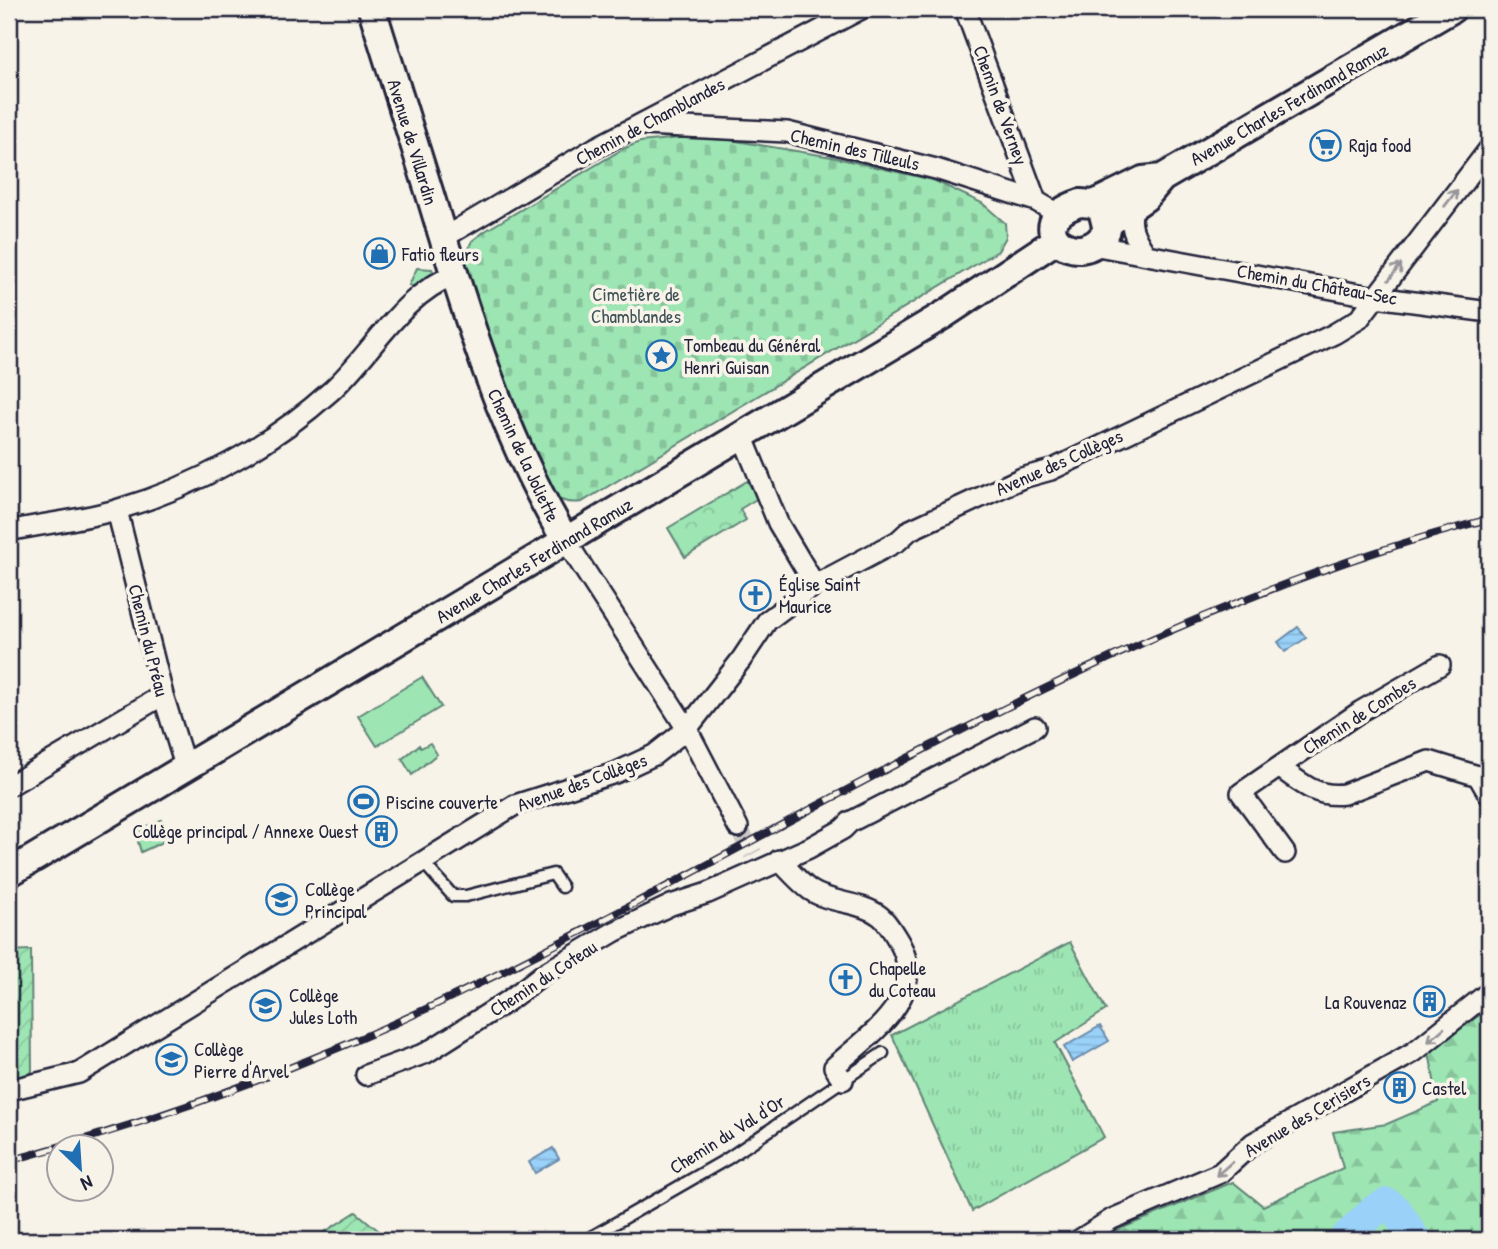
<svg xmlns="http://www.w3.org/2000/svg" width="1498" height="1249" font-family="'Patrick Hand',sans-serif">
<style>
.grass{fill:url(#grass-tufts);stroke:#608477;stroke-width:2}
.forest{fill:url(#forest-firs);stroke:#608477;stroke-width:2}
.cemetery{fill:url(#cemetery-stones);stroke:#608477;stroke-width:2}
.park{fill:url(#park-crowns);stroke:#608477;stroke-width:2}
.garden{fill:url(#garden-furrows);stroke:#608477;stroke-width:2}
.pitch{fill:#9de5b3;stroke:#608477;stroke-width:2}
.water{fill:url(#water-rules);stroke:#698bac;stroke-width:2}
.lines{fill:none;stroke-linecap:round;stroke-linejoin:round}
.river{stroke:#99d1f8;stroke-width:32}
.street-tunnel{stroke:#ccc9c5;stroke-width:19;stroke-dasharray:19 10;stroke-linecap:butt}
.lane-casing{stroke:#22223b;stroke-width:15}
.street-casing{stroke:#22223b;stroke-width:24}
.secondary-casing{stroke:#22223b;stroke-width:32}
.lane{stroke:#f7f3e8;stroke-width:10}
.street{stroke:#f7f3e8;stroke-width:19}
.secondary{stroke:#f7f3e8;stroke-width:26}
.rail-casing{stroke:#22223b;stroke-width:8}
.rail{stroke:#f7f3e8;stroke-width:5;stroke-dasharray:16;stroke-linecap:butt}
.oneway{stroke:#97959a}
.labels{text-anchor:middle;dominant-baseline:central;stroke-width:7;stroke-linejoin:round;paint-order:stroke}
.street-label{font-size:19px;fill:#22223b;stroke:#f7f3e8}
.poi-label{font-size:19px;fill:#22223b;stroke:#f7f3e8;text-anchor:start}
.park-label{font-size:19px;fill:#415359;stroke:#f7f3e8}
</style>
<defs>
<pattern id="grass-tufts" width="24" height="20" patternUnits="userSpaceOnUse" patternTransform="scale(1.75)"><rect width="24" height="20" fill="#9de5b3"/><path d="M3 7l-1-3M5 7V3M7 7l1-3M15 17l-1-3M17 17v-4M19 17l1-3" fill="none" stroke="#87c49b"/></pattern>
<pattern id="forest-firs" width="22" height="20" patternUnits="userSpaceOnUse" patternTransform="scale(1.75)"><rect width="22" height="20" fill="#9de5b3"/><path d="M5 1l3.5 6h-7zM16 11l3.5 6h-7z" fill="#87c49b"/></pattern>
<pattern id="cemetery-stones" width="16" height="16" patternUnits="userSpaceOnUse" patternTransform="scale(1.75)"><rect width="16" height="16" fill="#9de5b3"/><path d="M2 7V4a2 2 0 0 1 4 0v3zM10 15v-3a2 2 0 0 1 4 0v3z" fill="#87c49b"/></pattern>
<pattern id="park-crowns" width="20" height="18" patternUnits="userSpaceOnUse" patternTransform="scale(1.75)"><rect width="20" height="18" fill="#9de5b3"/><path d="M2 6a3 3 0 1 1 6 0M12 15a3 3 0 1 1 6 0" fill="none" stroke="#87c49b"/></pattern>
<pattern id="garden-furrows" width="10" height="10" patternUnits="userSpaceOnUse" patternTransform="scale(1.75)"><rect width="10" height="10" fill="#9de5b3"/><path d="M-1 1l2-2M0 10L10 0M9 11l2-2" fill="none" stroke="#87c49b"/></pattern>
<pattern id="water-rules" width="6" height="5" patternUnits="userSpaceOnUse" patternTransform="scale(1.75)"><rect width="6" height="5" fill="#99d1f8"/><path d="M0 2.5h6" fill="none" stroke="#84b3d6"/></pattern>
</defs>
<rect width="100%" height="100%" fill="#f7f3e8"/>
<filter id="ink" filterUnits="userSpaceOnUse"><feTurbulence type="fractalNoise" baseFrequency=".0143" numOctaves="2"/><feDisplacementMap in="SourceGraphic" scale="14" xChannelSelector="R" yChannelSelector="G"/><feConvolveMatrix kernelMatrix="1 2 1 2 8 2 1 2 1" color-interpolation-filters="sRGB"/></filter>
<g filter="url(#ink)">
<!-- grass -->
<path class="grass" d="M417 268 432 269 434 273 413 287 409 285Z
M1070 942 1106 1010 1055 1043 1104 1137 972 1211 892 1035Z"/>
<!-- forest -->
<path class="forest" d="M1489 1008V1240H1100L1108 1234 1233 1182 1263 1206 1343 1168 1333 1132 1387 1124 1438 1102 1429 1052Z"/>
<!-- cemetery -->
<path class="cemetery" d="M690 137 730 140 832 157 933 180 982 203 1005 223 1006 237 998 251 582 502C566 504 559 501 548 489L506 391 463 259 472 241 485 231 623 149 640 142Z"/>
<!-- park -->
<path class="park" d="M747 481 758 498 740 509 746 520 685 557 668 528Z
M430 743 437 754 412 775 402 759 419 745 421 748Z
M161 820 168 835 161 843 141 852 135 831Z"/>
<!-- garden -->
<path class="garden" d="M31 950 32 1073 9 1079V951Z
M356 1212 390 1240H312Z"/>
<!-- pitch -->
<path class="pitch" d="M422 677 441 707 377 746 358 716Z"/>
<!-- water -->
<path class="water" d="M1298 627 1306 638 1285 652 1278 642Z
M1100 1026 1109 1041 1072 1062 1064 1047Z
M553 1148 559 1159 535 1173 529 1162Z"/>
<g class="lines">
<!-- river -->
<path class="river" d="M1344 1240 1375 1210 1387 1204 1396 1210 1415 1240"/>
<!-- street-tunnel -->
<path class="street-tunnel" d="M738 827 753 854"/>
<defs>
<path id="lane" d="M422 861 453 896H466L553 874 562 887
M586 1240 727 1159 883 1053"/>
<path id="street" d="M965 9 1036 201
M644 125 787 132 936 169 1036 201 1058 214
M1134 206C1127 224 1135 238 1145 253
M443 238 595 148 861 9
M1092 245 1376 297 1489 312
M742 435 778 523 815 585
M117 510 163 695 186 769
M9 531C45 523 83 520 119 509 197 486 271 445 331 391 373 353 400 296 454 275
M566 541 687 729 738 827
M1279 767 1361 711 1440 665
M9 786 163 695
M1285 853 1241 793 1279 767C1300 782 1316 798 1344 794L1429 761 1478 776 1489 795
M779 860C789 870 799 882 810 890 831 904 860 901 880 916 888 922 894 934 899 942 930 997 868 1036 834 1067L843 1080
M366 1075 426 1053 508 1001 543 974 614 932 671 905 708 893 809 848 843 829 850 822 1035 727
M9 1090 79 1073 515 805 615 773 654 755 687 729 741 660 767 621 815 585 898 541 910 530 1022 478 1051 470 1334 334 1359 319 1489 149
M1079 1240 1112 1219 1220 1173 1253 1143 1414 1052 1489 992"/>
<path id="secondary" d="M372 9C392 73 412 137 432 201 467 318 503 436 566 541
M1080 203 1094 204 1102 210 1107 230C1081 277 1015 224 1080 203Z
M1094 204 1143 180 1162 178
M1107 224 1146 197 1162 178 1452 9
M9 873 945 314 1055 241"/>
</defs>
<!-- lane casing -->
<use href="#lane" class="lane-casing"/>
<!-- street casing -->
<use href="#street" class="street-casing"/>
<!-- secondary casing -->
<use href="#secondary" class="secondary-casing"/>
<!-- lane -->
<use href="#lane" class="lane"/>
<!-- street -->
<use href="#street" class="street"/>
<!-- secondary -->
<use href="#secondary" class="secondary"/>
<defs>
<path id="rail" d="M9 1161C171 1117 329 1058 480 983 812 819 1126 612 1489 519"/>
</defs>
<!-- rail casing -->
<use href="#rail" class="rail-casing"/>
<!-- rail -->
<use href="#rail" class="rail"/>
</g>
<!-- one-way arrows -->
<defs><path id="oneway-shaft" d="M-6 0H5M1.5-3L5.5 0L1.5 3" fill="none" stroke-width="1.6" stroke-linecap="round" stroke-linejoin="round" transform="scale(1.75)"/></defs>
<g class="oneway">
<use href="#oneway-shaft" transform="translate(1451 198) rotate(-52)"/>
<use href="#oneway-shaft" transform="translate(1395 272) rotate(-53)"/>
<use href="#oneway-shaft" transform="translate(1436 1035) rotate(139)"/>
<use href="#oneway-shaft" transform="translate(1224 1169) rotate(139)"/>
</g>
</g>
<!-- icons -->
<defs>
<symbol id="supermarket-ring" viewBox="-11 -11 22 22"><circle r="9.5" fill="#f7f3e8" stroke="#1f6fb2" stroke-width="1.5"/><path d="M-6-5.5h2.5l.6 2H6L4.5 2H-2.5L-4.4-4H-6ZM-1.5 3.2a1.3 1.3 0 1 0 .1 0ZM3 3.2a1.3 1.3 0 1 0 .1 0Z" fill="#1f6fb2"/></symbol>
<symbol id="shop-ring" viewBox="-11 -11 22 22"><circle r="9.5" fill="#f7f3e8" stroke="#1f6fb2" stroke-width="1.5"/><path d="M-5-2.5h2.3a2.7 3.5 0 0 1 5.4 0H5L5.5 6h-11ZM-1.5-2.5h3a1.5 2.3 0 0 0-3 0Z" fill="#1f6fb2"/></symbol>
<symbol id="sight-ring" viewBox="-11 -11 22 22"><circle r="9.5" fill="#f7f3e8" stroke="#1f6fb2" stroke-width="1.5"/><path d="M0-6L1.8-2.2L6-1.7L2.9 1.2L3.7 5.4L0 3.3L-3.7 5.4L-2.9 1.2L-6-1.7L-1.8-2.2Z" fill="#1f6fb2"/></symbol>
<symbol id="church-ring" viewBox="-11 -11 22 22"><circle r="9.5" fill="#f7f3e8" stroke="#1f6fb2" stroke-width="1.5"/><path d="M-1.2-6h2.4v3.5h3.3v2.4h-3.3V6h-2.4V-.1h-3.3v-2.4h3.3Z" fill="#1f6fb2"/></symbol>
<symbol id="stadium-ring" viewBox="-11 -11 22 22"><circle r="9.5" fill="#f7f3e8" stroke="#1f6fb2" stroke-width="1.5"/><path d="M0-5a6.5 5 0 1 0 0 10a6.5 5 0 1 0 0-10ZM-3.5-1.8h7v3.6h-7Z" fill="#1f6fb2"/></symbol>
<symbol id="building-ring" viewBox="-11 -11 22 22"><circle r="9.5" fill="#f7f3e8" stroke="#1f6fb2" stroke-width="1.5"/><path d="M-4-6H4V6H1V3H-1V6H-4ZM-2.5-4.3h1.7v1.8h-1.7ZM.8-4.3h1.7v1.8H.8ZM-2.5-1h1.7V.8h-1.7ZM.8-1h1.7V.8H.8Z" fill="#1f6fb2"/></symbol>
<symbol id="school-ring" viewBox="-11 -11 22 22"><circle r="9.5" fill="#f7f3e8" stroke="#1f6fb2" stroke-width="1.5"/><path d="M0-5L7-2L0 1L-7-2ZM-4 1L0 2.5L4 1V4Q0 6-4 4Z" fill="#1f6fb2"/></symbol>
</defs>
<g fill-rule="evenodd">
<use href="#supermarket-ring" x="1308" y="128" width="35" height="35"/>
<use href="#shop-ring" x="362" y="236" width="35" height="35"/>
<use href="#sight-ring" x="644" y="338" width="35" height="35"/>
<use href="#church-ring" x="738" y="578" width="35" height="35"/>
<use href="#stadium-ring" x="346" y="784" width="35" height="35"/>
<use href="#building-ring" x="364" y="814" width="35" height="35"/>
<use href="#school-ring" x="264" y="882" width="35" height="35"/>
<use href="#church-ring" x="828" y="962" width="35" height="35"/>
<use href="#building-ring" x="1412" y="984" width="35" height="35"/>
<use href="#school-ring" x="248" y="988" width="35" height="35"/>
<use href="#school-ring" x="154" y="1042" width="35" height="35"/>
<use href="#building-ring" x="1382" y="1070" width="35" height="35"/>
</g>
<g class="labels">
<!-- street labels -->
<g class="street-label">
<text transform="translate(1289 104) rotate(-30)">Avenue Charles Ferdinand Ramuz</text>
<text transform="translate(1001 105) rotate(70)">Chemin de Verney</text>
<text transform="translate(650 121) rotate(-28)">Chemin de Chamblandes</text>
<text transform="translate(413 142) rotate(73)">Avenue de Villardin</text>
<text transform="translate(855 149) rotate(13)">Chemin des Tilleuls</text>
<text transform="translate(1317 284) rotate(10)">Chemin du Château-Sec</text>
<text transform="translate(524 455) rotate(65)">Chemin de la Joliette</text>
<text transform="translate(1059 462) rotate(-24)">Avenue des Collèges</text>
<text transform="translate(534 560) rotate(-31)">Avenue Charles Ferdinand Ramuz</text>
<text transform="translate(149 640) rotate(76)">Chemin du Préau</text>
<text transform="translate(1359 715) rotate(-32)">Chemin de Combes</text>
<text transform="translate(582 782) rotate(-20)">Avenue des Collèges</text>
<text transform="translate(543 978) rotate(-33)">Chemin du Coteau</text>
<text transform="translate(1307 1115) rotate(-31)">Avenue des Cerisiers</text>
<text transform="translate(727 1134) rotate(-32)">Chemin du Val d'Or</text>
</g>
<!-- poi labels -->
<g class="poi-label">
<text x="1349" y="145">Raja food</text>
<text x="402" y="254">Fatio fleurs</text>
<text x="684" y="345">Tombeau du Général<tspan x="684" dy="22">Henri Guisan</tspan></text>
<text x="779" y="584">Église Saint<tspan x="779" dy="22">Maurice</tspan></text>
<text x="386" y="802">Piscine couverte</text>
<text x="358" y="831" text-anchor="end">Collège principal / Annexe Ouest</text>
<text x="305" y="889">Collège<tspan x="305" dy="22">Principal</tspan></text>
<text x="869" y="968">Chapelle<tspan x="869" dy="22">du Coteau</tspan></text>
<text x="289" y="995">Collège<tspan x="289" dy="22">Jules Loth</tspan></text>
<text x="1407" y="1002" text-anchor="end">La Rouvenaz</text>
<text x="194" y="1049">Collège<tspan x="194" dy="22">Pierre d'Arvel</tspan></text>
<text x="1422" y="1088">Castel</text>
</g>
<!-- park labels -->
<g class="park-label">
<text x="636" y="294">Cimetière de<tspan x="636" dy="22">Chamblandes</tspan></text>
</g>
</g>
<!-- margin -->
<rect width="1498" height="1249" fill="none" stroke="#f7f3e8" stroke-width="35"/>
<rect x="18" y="18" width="1463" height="1214" fill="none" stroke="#22223b" stroke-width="2.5" filter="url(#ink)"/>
<!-- north arrow -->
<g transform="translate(80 1168) rotate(155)"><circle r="33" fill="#f7f3e8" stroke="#a29fa3" stroke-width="2"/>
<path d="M0-5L12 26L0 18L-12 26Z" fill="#1f6fb2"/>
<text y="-10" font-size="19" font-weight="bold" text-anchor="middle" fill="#22223b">N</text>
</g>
</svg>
